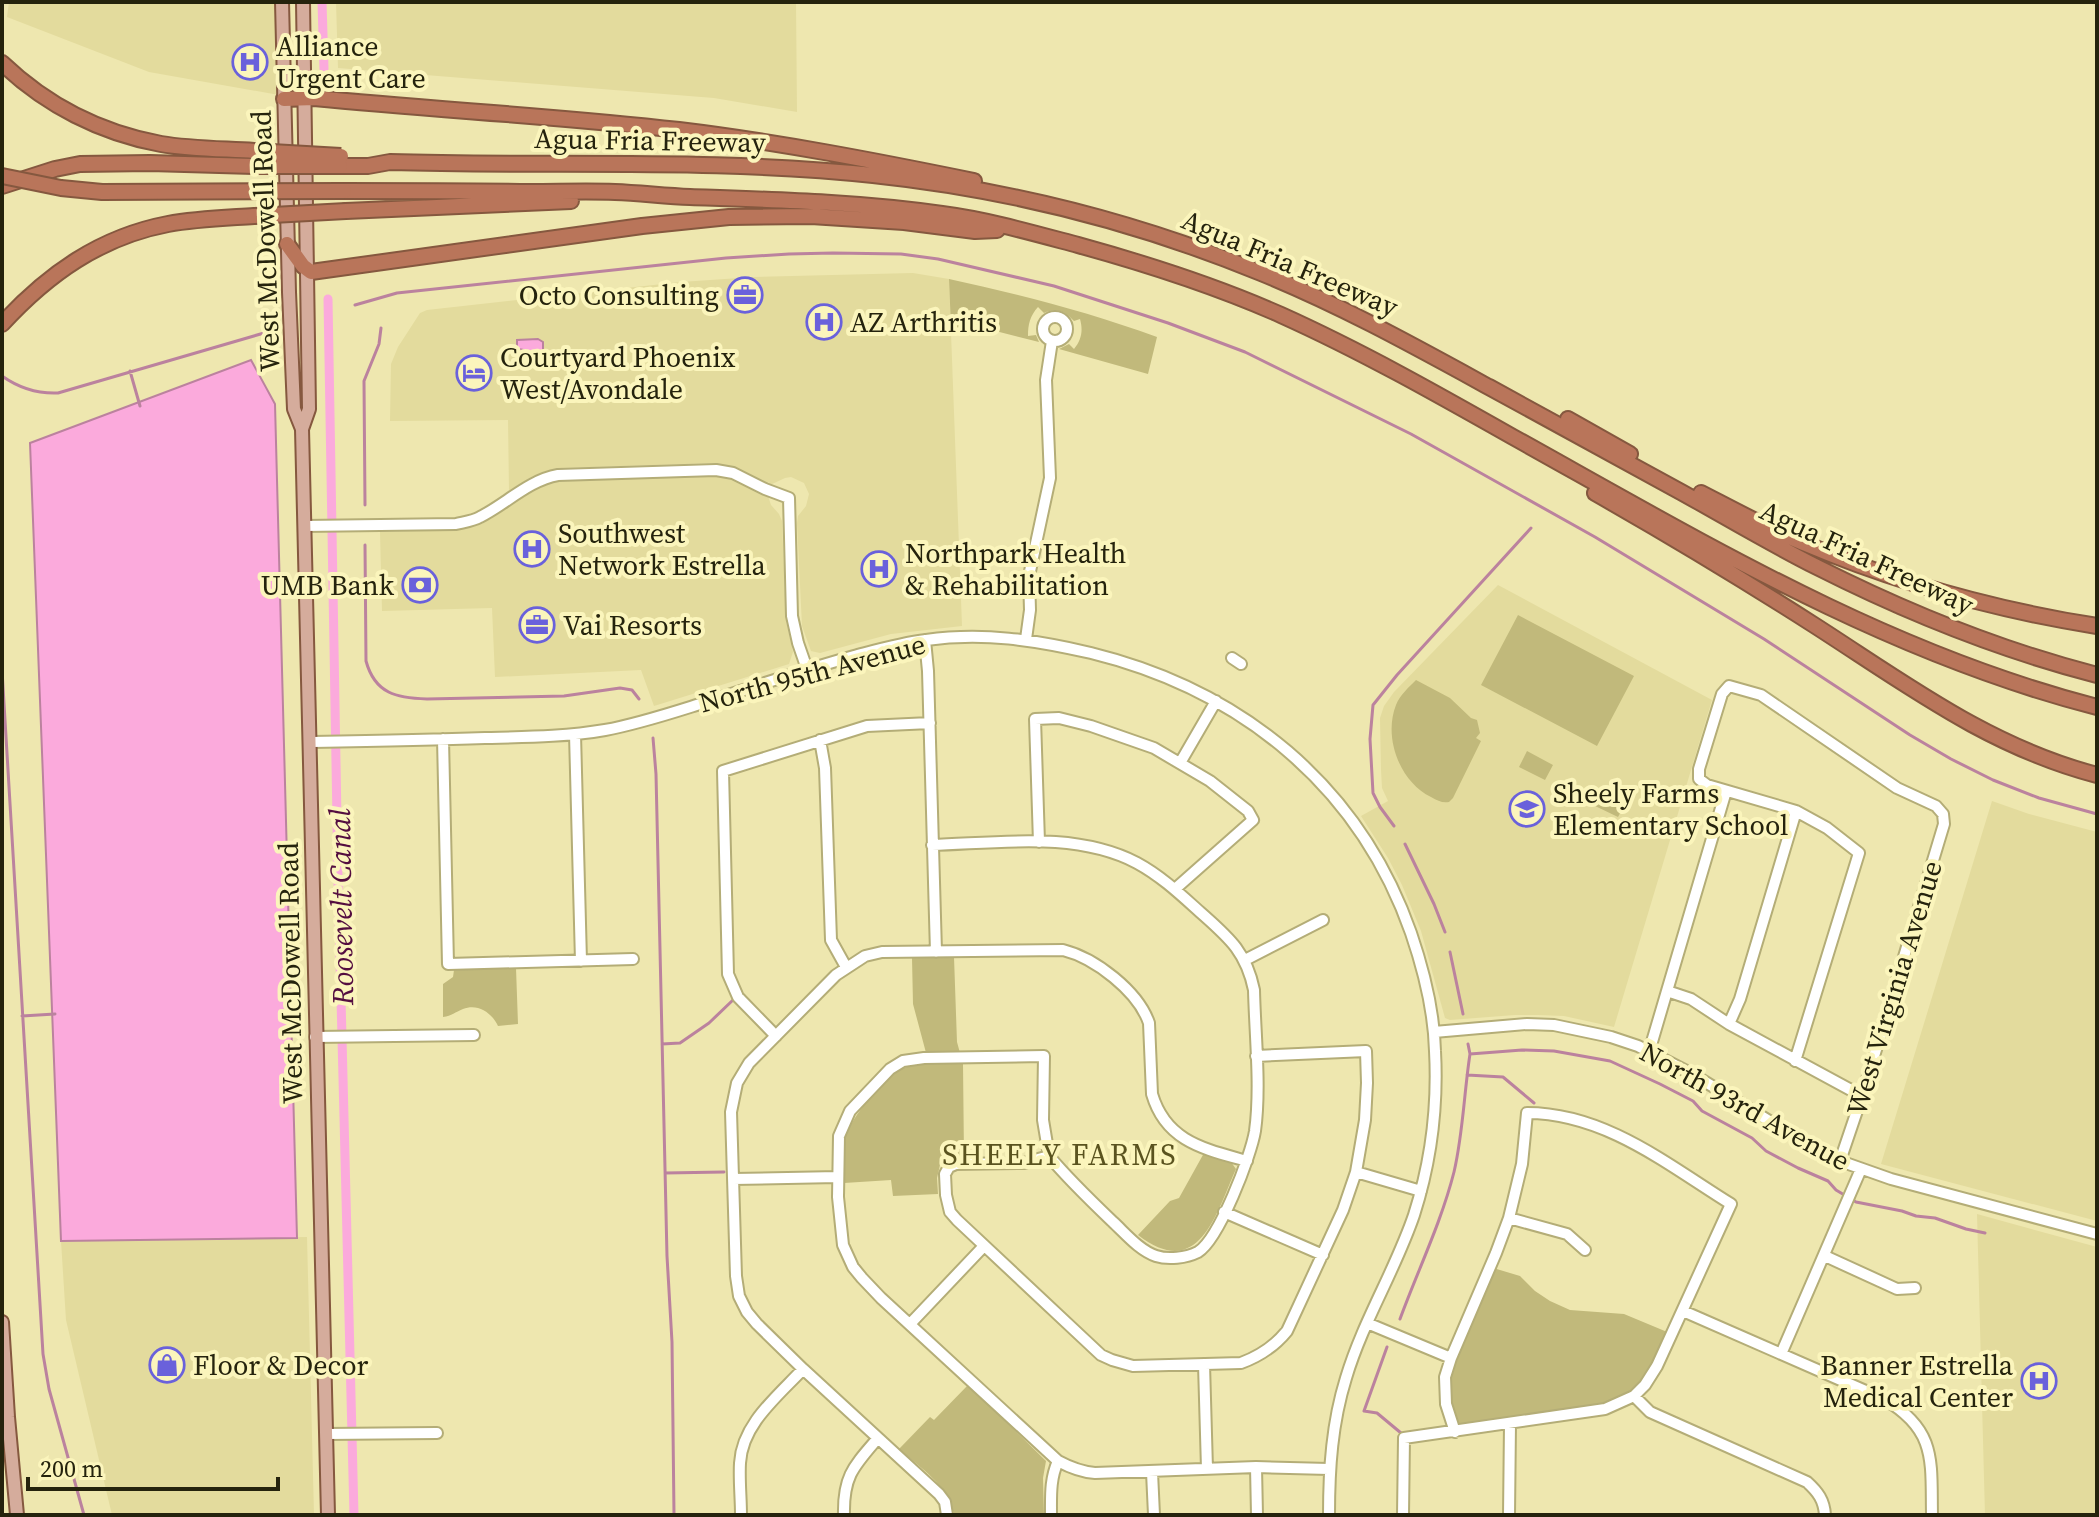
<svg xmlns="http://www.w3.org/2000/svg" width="2099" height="1517" font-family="'Source Serif 4',serif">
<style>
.built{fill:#e3db9d}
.green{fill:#c1b97b}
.water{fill:#fbaadc;stroke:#bb829e;stroke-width:2}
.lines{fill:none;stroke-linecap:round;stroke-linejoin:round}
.stream{stroke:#bb829e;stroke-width:3}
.canal{stroke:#fbaadc;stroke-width:9}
.minor-casing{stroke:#b4ad77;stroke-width:14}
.major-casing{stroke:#85583f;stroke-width:16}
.highway-casing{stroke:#85583f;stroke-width:18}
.minor{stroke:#fff;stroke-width:10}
.major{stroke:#d5ac9c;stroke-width:12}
.highway{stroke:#b9755a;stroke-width:14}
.highway-bridge-casing{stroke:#85583f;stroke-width:18;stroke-linecap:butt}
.highway-bridge{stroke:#b9755a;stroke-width:14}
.labels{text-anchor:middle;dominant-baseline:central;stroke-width:8;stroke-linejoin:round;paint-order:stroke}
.poi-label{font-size:28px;fill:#25230d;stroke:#fbf5bc;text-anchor:start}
.street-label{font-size:28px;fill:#25230d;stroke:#fbf5bc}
.water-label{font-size:30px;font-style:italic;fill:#540e40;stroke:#fbf5bc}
.neighbourhood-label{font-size:30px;letter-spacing:2px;fill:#5a531f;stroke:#fbf5bc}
</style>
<rect width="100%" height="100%" fill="#eee7af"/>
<!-- built -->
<path class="built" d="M9 2H274L278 29 279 95 149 72 7 17Z
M336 2H796L797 112 714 98 338 68Z
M913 273 949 279 962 626 891 634 820 653 811 651 802 626 797 523 798 516 806 506 809 494 804 483 791 477 785 478 770 485 737 468 713 463 561 468 533 476 509 491 508 420 390 421 391 364 398 347 420 313 427 310 681 282 754 277Z
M708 473 725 476 768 496 771 505 779 514 782 521 786 621 793 652 789 664 654 706 641 670 495 677 492 608 382 611 380 532 462 529 475 526 491 519 541 484 553 481Z
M1498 585 1712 700 1614 1027 1564 1016 1538 1015H1515L1450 1020 1445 1018 1421 931 1402 885 1388 858 1361 816 1388 801 1382 788 1381 770 1380 718 1384 706 1394 692Z
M1992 801 2029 814 2097 832V1221L1881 1164Z
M1977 1214 2097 1247V1515H1985Z
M307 1237 314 1515H112L66 1320 61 1241Z"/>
<!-- green -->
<path class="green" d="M949 279C1019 294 1089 312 1157 337L1148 374 1059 349 1069 344 1074 349C1082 339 1083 330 1080 319L1074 321C1065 311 1056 307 1044 313L1038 307C1030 316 1028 324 1028 336L1036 335 1039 342 980 327 951 328Z
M1518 615 1634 676 1597 746 1481 685Z
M1416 680 1450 698 1471 718 1477 720 1480 733 1476 738 1481 741 1453 798 1449 802C1442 803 1438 801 1431 797 1400 782 1383 738 1396 705 1400 695 1409 687 1416 680Z
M1527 751 1553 765 1545 780 1519 767Z
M1599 788 1626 802 1618 817 1591 804Z
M954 957 957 1042 963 1064 964 1157 949 1159 940 1165 937 1178 938 1194 893 1196 891 1180 844 1183C844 1169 842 1153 845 1139 850 1118 884 1077 904 1068 911 1065 921 1065 929 1064L913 1004 912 958Z
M516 968 518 1024 498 1026C492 1013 478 1003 463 1009 455 1012 452 1016 443 1017V984L453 977 454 970Z
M1204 1153 1231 1162 1236 1169C1216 1214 1199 1282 1138 1235L1170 1201 1179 1198Z
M1490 1267 1520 1276 1535 1291 1550 1301 1570 1310 1624 1314 1672 1334 1657 1366 1625 1402 1455 1432 1444 1383Z
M968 1385 984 1397 985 1401 1046 1461 1043 1478 1044 1515H954C949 1485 920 1468 899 1449L930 1417 934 1420Z"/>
<!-- water -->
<path class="water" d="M538 339 543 342V360L537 361C534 351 527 350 517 349V340Z
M251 360 275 404 297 1238 61 1241 30 443Z"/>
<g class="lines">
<!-- stream -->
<path class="stream" d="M355 305 397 293 726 258 789 254 833 253 901 254 938 259 1054 286 1168 323 1245 352 1411 434 1595 537 1764 639 1910 735 1951 759 1993 780 2039 798 2097 814
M130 371 140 406
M2 376C19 388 36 394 58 393L264 333
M365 505 364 381 379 344 381 328
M365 545 366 661C375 694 397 698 427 699L564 696 620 688 632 690 639 699
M2 670 43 1354 49 1389 84 1515
M653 738 656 774 667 1256 672 1342 674 1515
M1394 826 1380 807 1373 793 1370 739 1373 705 1397 675 1531 528
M1405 844 1434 904 1445 932
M1450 952 1463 1014
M22 1016 55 1014
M662 1044 680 1043 709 1023 733 1000
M1470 1054 1522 1050 1554 1051 1610 1061 1660 1084 1693 1101 1702 1111 1752 1138 1766 1151 1798 1168 1828 1181 1836 1190 1856 1202 1902 1211 1916 1216 1935 1218 1966 1229 1985 1233
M1467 1075 1503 1077 1534 1103
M665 1173 724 1172
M1400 1319C1418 1270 1441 1223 1454 1172 1463 1134 1464 1093 1470 1054L1468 1044
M1387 1347 1364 1411 1377 1413 1401 1433"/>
<!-- canal -->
<path class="canal" d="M322 2 324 69
M328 299 338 879 354 1515"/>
<defs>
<path id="minor" d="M1043 329a12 12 0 1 1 24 0a12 12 0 1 1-24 0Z
M304 526 456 524C464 522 473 521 480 517 506 504 529 480 558 475L716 470 733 473 765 489 789 498 792 616 798 643 807 669
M1026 639 1030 610 1029 576 1050 478 1046 380 1052 341
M925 640 928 671 936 952
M1232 658 1241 664
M575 734 581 961
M443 739 448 964 633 959
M820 740 825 768 831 940 846 967
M309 742C367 741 426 740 485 738 525 737 565 737 605 730 638 724 671 713 703 703 753 687 803 670 854 656 877 650 901 643 926 640 983 632 1035 640 1091 653 1241 690 1359 785 1411 933 1424 971 1434 1011 1435 1051 1438 1107 1431 1162 1414 1215 1395 1271 1363 1321 1346 1378 1332 1423 1329 1468 1329 1515
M1180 763 1216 701
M1039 842 1035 719 1059 718 1091 726 1154 748 1210 781 1248 811 1253 820 1175 889
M932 845C999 843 1076 831 1137 863 1161 876 1180 894 1200 912 1228 937 1246 951 1254 990 1255 1035 1261 1087 1255 1131 1251 1156 1219 1239 1198 1252 1186 1258 1168 1260 1156 1256 1139 1250 1126 1234 1113 1222 1090 1200 1069 1180 1049 1156
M1245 960 1323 920
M1667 991 1691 999 1729 1024 1862 1096
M1729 1024 1740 999 1796 811
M1434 1032 1527 1024 1554 1025 1611 1037 1638 1046 1694 1075 1807 1144 1840 1161 1891 1179 2097 1234
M776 1036 738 997 728 974 723 771 867 726 930 723
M315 1037 474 1035
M1649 1052 1726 791
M1795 1061 1859 853 1827 828 1796 811 1707 785 1699 779V769L1722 694 1729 686 1761 695 1897 788 1936 806 1943 814 1944 824 1862 1096 1840 1161
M1049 1156 1043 1120 1044 1056 924 1058 903 1061 890 1069 850 1111 839 1136 838 1197 843 1245 853 1267 862 1278 881 1298 1058 1461C1071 1468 1081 1472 1095 1473L1256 1467 1329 1469
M1049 1156 1024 1163 956 1164 949 1167 945 1174 946 1195 950 1212 957 1220 1101 1355 1112 1360 1133 1366 1241 1363C1260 1356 1274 1347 1287 1331L1343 1210 1356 1172 1365 1120 1367 1083 1366 1051 1256 1056
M1356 1172 1421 1191
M733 1179 838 1177
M1224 1212 1323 1255
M1509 1218 1567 1234 1585 1250
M1825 1256 1897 1289 1915 1288
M1683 1311 1884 1399C1937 1430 1931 1461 1932 1515
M1367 1323 1451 1358
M910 1324 984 1246
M1781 1354 1861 1169
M1204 1364 1207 1469
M1634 1396 1650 1412 1807 1482C1818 1492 1824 1500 1825 1515
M326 1434 437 1433
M1256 1467 1257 1515
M1152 1472 1154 1515
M741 1515C741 1498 739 1480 740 1463 742 1424 778 1396 803 1369
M844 1515C843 1476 854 1466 878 1438
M947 1515 945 1502 939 1494 803 1369 757 1324 747 1312 739 1296 736 1276 731 1112 737 1083 749 1063 836 975 865 956 882 952 1063 950C1095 958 1138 991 1149 1023L1152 1094C1166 1142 1205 1149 1247 1161
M1051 1515C1051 1495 1050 1479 1058 1461
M1403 1515 1404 1438 1605 1409 1634 1396 1645 1385 1657 1366 1731 1204C1668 1165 1605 1113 1527 1113L1522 1164 1509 1218 1496 1253 1451 1358 1445 1377 1446 1404 1455 1432
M1509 1515 1510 1424"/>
<path id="major" d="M282 2 289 292 294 409 302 429 328 1515
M302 429 309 409 303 2
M2 1322 8 1417 17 1515"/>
<path id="highway" d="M2 63C46 105 101 133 161 144 191 149 223 149 254 151
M284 99 314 98C436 110 558 116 679 130 778 142 876 161 974 181
M340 166H368L390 162C550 167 714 158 873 175 1006 189 1137 222 1261 273 1340 305 1414 346 1489 387 1553 422 1617 457 1681 492 1726 517 1771 544 1817 567 1906 612 2000 650 2097 675
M2 186 55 169 80 164 150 163 254 166
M344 191C406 191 469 191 531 192 559 192 587 191 615 192 640 193 665 196 690 197 774 200 858 202 942 214 988 220 1033 233 1078 245 1147 264 1216 286 1281 315 1361 351 1437 394 1513 437 1702 542 1886 653 2097 707
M346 211 571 201
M287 244 303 266 311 272 642 226 729 217 811 216 904 222 975 231 997 230
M2 324C48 274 100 237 168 224 196 219 225 218 254 216
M1568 419 1630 454
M1595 493C1669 535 1742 579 1814 625 1906 684 1989 747 2097 775
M1701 493C1734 510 1767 528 1801 542 1895 582 1996 610 2097 626"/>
</defs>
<!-- minor casing -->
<use href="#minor" class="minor-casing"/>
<!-- major casing -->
<use href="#major" class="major-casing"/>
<!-- highway casing -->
<use href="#highway" class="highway-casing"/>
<!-- minor -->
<use href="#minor" class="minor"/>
<!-- major -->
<use href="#major" class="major"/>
<!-- highway -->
<use href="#highway" class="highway"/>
<defs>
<path id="highway-bridge" d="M254 151 341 156
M254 166H340
M2 176 61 188 102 192 344 191
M254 216 346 211"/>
</defs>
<!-- highway-bridge casing -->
<use href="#highway-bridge" class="highway-bridge-casing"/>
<!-- highway-bridge -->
<use href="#highway-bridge" class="highway-bridge"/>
</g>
<!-- icons -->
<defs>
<symbol id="hospital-ring" viewBox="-11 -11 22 22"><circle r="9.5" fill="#fbf5bc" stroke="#6a61db" stroke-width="1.5"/><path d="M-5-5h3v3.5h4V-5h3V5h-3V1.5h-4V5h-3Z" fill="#6a61db"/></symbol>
<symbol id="office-ring" viewBox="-11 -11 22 22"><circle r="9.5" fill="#fbf5bc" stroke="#6a61db" stroke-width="1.5"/><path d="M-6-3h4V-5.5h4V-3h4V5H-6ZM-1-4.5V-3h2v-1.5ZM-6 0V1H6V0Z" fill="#6a61db"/></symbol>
<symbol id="hotel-ring" viewBox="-11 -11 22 22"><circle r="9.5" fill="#fbf5bc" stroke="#6a61db" stroke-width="1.5"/><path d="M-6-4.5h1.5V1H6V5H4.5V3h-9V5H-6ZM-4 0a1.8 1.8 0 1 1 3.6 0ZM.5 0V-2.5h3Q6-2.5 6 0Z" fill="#6a61db"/></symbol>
<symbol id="bank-ring" viewBox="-11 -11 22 22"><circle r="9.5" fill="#fbf5bc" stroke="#6a61db" stroke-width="1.5"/><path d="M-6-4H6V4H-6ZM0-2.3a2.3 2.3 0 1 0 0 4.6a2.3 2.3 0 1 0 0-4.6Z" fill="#6a61db"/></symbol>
<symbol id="school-ring" viewBox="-11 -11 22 22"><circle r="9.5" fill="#fbf5bc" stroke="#6a61db" stroke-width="1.5"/><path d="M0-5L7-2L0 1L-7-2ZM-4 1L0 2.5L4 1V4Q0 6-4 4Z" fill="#6a61db"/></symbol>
<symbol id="shop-ring" viewBox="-11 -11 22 22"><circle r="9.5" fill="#fbf5bc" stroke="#6a61db" stroke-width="1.5"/><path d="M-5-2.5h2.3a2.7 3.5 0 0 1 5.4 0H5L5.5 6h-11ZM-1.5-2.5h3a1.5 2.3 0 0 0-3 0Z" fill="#6a61db"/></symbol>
</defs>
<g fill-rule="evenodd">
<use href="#hospital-ring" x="230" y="42" width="40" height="40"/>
<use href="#office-ring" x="725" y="275" width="40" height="40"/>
<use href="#hospital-ring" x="804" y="302" width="40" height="40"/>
<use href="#hotel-ring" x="454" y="353" width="40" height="40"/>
<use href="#hospital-ring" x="512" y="529" width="40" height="40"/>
<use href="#hospital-ring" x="859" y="549" width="40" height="40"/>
<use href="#bank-ring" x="400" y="565" width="40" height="40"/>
<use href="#office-ring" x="517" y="605" width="40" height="40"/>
<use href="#school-ring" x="1507" y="789" width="40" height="40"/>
<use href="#shop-ring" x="147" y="1345" width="40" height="40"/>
<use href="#hospital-ring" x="2019" y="1361" width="40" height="40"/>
</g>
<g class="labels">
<!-- poi labels -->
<g class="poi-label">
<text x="276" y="46">Alliance<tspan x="276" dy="32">Urgent Care</tspan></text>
<text x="719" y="295" text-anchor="end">Octo Consulting</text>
<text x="850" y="322">AZ Arthritis</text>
<text x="500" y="357">Courtyard Phoenix<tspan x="500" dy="32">West/Avondale</tspan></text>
<text x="558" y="533">Southwest<tspan x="558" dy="32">Network Estrella</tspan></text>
<text x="905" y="553">Northpark Health<tspan x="905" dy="32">&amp; Rehabilitation</tspan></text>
<text x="394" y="585" text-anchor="end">UMB Bank</text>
<text x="563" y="625">Vai Resorts</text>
<text x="1553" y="793">Sheely Farms<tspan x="1553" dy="32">Elementary School</tspan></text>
<text x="193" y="1365">Floor &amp; Decor</text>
<text x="2013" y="1365" text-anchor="end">Banner Estrella<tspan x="2013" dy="32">Medical Center</tspan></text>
</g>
<!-- street labels -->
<g class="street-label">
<text transform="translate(650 140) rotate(1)">Agua Fria Freeway</text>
<text transform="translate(265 241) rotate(-92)">West McDowell Road</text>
<text transform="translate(1290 263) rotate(23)">Agua Fria Freeway</text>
<text transform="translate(1867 557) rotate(25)">Agua Fria Freeway</text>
<text transform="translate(812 673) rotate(-15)">North 95th Avenue</text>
<text transform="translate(290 973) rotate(-91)">West McDowell Road</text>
<text transform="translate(1894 988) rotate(-73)">West Virginia Avenue</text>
<text transform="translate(1745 1106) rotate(29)">North 93rd Avenue</text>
</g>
<!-- water labels -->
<g class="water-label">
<text transform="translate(341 907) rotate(-91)">Roosevelt Canal</text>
</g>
<!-- neighbourhood labels -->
<g class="neighbourhood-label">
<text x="1060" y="1154">SHEELY FARMS</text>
</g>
</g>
<!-- border -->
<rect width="2099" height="1517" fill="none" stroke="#25230d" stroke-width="8"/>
<!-- scale -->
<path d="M28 1477v12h250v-12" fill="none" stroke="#25230d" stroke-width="4"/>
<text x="40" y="1477" font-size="24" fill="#25230d" stroke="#fbf5bc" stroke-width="6" paint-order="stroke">200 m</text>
</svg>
